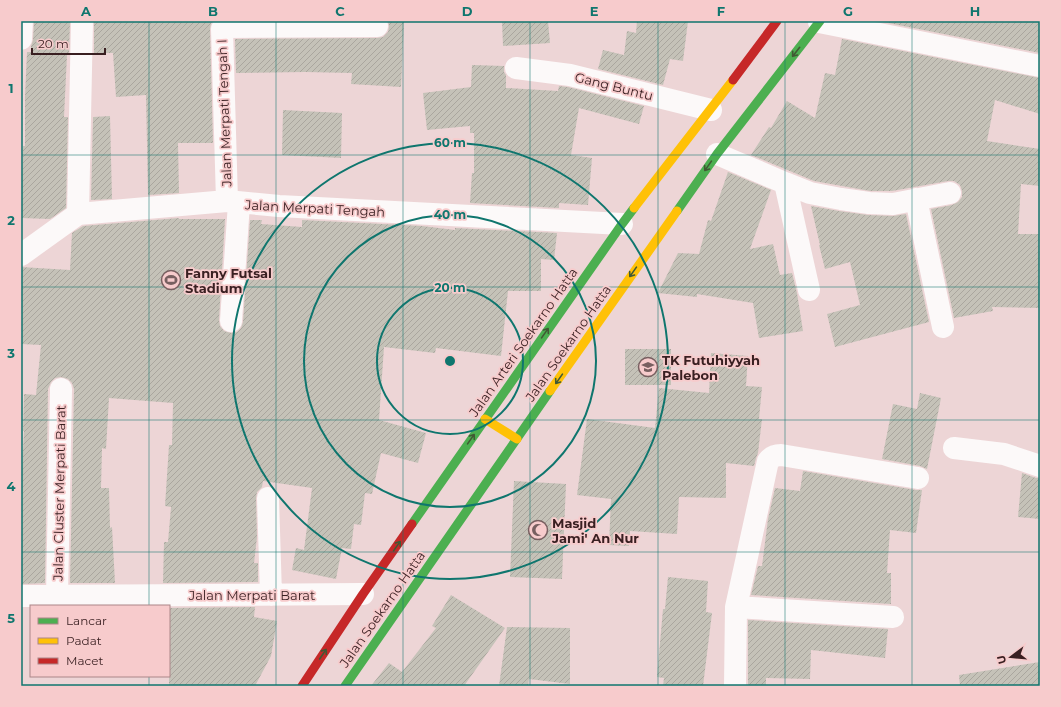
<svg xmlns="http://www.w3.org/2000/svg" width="1061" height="707" font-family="Montserrat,sans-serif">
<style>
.building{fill:url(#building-hatch)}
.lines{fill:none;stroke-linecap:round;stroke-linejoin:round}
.street{stroke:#fcf9f9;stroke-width:22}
.fast{stroke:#4caf50;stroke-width:9}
.slow{stroke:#ffc107;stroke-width:9}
.jam{stroke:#c62828;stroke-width:9}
.oneway{stroke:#415934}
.grid{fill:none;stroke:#0f766e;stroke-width:1;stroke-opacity:0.55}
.ring{fill:none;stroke:#0f766e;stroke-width:2}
.labels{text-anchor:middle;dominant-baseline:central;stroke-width:3.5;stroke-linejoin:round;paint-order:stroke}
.street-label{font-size:13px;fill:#391f21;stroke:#f7cbcc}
.poi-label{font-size:13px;font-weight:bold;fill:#391f21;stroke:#f7cbcc;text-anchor:start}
.centre{fill:#0f766e;stroke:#f7cbcc;stroke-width:2}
.ring-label{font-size:12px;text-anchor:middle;font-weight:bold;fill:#0f766e;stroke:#f7cbcc;stroke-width:3.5;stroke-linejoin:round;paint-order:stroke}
.neatline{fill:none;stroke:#0f766e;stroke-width:1.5}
.grid-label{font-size:13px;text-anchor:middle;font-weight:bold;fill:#0f766e}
</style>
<defs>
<pattern id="building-hatch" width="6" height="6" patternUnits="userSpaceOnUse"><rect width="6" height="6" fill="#c5c2b8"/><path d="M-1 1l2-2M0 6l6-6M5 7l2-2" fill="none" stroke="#aaa69e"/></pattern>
</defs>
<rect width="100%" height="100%" fill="#edd5d6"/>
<!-- building -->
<path class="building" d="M34 21H70L69 55H67L64 117H68L66 208 50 219 21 218 23 146H25V97L27 52H31V46L33 40Z
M94 21H213L211 23 210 29 213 143H178L179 193 148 195 146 95 116 97 113 53H94Z
M388 21H404L401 87 351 84 352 73 305 72 236 73 235 39 377 38 383 37 388 32 389 26Z
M502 21H548L550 43 503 46Z
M637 21H688L683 61 670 59 663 85 598 69 603 50 624 55 627 31 636 33Z
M878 21H1040V53Z
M842 39 1040 78V114L995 100 987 141 1040 149V186L1021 184 1018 234H1040V308L992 307 993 311 954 318 931 209 952 205 958 202 962 197V191L960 185 954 181H948L892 191H870L814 181 751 155 769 127 771 128 787 101 815 118 825 73 835 75Z
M472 65 504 66V72L506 75V88L558 91 559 86 568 87 644 106 639 124 579 108 571 155 592 158 588 205 559 203V208L470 203 472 173H474V133H470V126L427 130 423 93 471 87Z
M283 110 342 113 341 158 282 155Z
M110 116 112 199 91 200 93 117Z
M728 172 771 190 750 249 773 244 780 275 792 273 797 293 803 331 759 338 753 303 697 294V297L658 293 678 253 699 254 708 220 711 221Z
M811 206 839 211 868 215 893 216 906 214 929 322 835 347 827 314 860 305 850 262 825 269 819 245H820Z
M179 218V219H225L219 320 220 326 224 331 231 333 237 332 241 328 243 322 250 220H262L261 224 302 227V220L422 226 455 230V228L557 233 554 260 541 259V291H508L501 356 436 348 435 353 384 347 379 420 426 433 418 463 381 453 372 494 365 493 361 525 354 524 351 549 342 548 336 579 292 570 296 548 304 550 312 488 263 481 262 487 257 492 256 498 257 537 254 563H258V582L163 583 164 542H168L171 507 165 506 169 445H172L173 403 109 398 106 449 102 448 101 488H109L110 528 112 527 115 583H70L74 389 72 383 68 379 61 377 55 378 51 382 48 389 45 583 21 584V487L24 431H23L24 394 36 395 41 345 21 344V267L70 270 72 233 83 226Z
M625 349H671V385H625Z
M711 353 748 356 746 386 762 387 759 419H762L758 453 756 458 754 466 726 463V498L679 497 677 534 630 531 629 546 609 545 611 499 577 495 587 419 655 428 659 388 709 393Z
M920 393 941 398 927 469 920 466 882 459 893 404 917 409Z
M803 471 916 490H922L916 533 890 530 887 573H891V604L751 595 758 566H762L768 519 775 488 800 491Z
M1022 473 1036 478H1040V519L1018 517Z
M514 481 566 484 562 579 510 577Z
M668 577 708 581 706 612 712 613 703 686H663L664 678 657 677 663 609H665Z
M451 595 505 628 464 686H371L389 663 402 672 436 628 432 626Z
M255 607 254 617 277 621 271 656 255 686H169V608Z
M748 620 888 629 885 658 811 650 810 679 766 678V686H748Z
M507 627 570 628V684L529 679 528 686H499Z
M1040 662V686H960L959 675Z"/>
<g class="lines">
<!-- street -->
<path class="street" d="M819 22 1040 66
M21 39 22 21
M516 68 570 75 711 110
M717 154 785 183 810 193 841 199 869 203 893 204 950 193
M785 183 809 290
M916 199 943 327
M227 201 222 29 226 27 377 26
M78 214 82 21
M21 255 78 214 227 201 279 206 622 224
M231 321 239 203
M954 448 1004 454 1040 466
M268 498 271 595
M21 596 363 594
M57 596 61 389
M736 607 893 617
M735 686 736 607 768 461C771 457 776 455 781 455L918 478"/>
<!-- fast -->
<path class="fast" d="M677 211 717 154 820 21
M412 524 622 224 634 208
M345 686 550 391"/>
<!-- slow -->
<path class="slow" d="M634 208 733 80
M550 391 677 211
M485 419 517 439"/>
<!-- jam -->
<path class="jam" d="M733 80 777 21
M302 686 363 594 412 524"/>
</g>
<!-- one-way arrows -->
<defs><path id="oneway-shaft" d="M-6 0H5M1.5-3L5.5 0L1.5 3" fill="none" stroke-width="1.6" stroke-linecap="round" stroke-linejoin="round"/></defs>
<g class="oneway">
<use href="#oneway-shaft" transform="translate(796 52) rotate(128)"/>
<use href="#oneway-shaft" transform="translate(708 166) rotate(125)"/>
<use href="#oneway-shaft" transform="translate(633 272) rotate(125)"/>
<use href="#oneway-shaft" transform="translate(545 333) rotate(-55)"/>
<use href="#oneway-shaft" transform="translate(559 379) rotate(125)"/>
<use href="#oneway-shaft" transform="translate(471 439) rotate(-55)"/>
<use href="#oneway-shaft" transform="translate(397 546) rotate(-55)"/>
<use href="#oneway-shaft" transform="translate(323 654) rotate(-56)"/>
</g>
<!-- grid -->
<path class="grid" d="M149 21V606M276 21V686M403 21V686M530 21V686M658 21V686M785 21V686M912 21V686M21 155H1040M21 287H1040M21 420H1040M21 552H1040M149 676V686"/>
<!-- distance rings -->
<g class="ring">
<circle cx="450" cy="361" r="73"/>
<circle cx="450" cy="361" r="146"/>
<circle cx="450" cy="361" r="218"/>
</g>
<!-- icons -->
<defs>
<symbol id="stadium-ring" viewBox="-11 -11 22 22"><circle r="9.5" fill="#f7cbcc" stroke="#785f60" stroke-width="1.5"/><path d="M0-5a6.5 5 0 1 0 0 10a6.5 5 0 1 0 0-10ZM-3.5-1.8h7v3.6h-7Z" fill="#785f60"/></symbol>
<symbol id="school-ring" viewBox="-11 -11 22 22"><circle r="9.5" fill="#f7cbcc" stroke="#785f60" stroke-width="1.5"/><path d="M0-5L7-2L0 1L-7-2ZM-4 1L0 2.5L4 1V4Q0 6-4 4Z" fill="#785f60"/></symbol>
<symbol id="mosque-ring" viewBox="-11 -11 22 22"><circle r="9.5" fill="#f7cbcc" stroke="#785f60" stroke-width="1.5"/><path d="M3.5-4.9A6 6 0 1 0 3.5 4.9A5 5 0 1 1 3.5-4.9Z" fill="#785f60"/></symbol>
</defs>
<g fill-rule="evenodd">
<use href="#stadium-ring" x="160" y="269" width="22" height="22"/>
<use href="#school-ring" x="637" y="356" width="22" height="22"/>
<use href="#mosque-ring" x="527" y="519" width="22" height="22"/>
</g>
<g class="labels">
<!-- street labels -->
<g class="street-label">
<text transform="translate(614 86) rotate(14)">Gang Buntu</text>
<text transform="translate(224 113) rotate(-92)">Jalan Merpati Tengah I</text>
<text transform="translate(315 208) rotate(3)">Jalan Merpati Tengah</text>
<text transform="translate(523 342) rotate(-55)">Jalan Arteri Soekarno Hatta</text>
<text transform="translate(568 343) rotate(-55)">Jalan Soekarno Hatta</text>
<text transform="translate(59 493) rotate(-89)">Jalan Cluster Merpati Barat</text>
<text x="252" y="595">Jalan Merpati Barat</text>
<text transform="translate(382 609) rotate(-55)">Jalan Soekarno Hatta</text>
</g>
<!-- poi labels -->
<g class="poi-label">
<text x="185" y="273">Fanny Futsal<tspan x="185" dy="15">Stadium</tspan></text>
<text x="662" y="360">TK Futuhiyyah<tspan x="662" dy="15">Palebon</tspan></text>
<text x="552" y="523">Masjid<tspan x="552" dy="15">Jami' An Nur</tspan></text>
</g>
</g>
<circle cx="450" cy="361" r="6" class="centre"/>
<g class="ring-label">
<text x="450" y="147">60 m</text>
<text x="450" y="219">40 m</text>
<text x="450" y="292">20 m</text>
</g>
<!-- border -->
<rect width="1061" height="707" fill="none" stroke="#f7cbcc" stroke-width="44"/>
<!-- legend -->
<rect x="30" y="605" width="140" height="72" fill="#f7cbcc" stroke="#ab8688"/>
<rect x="38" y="618" width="20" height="6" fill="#4caf50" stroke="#ab8688"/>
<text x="66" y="625" font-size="12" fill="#391f21">Lancar</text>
<rect x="38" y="638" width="20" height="6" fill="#ffc107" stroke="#ab8688"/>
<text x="66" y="645" font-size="12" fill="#391f21">Padat</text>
<rect x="38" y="658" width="20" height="6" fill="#c62828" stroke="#ab8688"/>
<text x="66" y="665" font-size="12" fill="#391f21">Macet</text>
<!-- north arrow -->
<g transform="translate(1011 657) rotate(254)" stroke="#f7cbcc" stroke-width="3" paint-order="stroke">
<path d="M0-3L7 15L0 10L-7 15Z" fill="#391f21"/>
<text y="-6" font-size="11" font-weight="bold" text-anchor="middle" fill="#391f21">U</text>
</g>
<!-- scale -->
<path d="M32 48v6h73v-6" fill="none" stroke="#391f21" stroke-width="2"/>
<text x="38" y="48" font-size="12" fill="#391f21" stroke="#f7cbcc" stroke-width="3" paint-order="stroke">20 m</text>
<rect x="22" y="22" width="1017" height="663" class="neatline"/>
<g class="grid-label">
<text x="86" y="16">A</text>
<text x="213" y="16">B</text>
<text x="340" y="16">C</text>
<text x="467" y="16">D</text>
<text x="594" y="16">E</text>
<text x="721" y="16">F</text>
<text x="848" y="16">G</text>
<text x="975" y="16">H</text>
<text x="11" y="93">1</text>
<text x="11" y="225">2</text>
<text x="11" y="358">3</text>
<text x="11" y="491">4</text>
<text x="11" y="623">5</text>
</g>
</svg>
